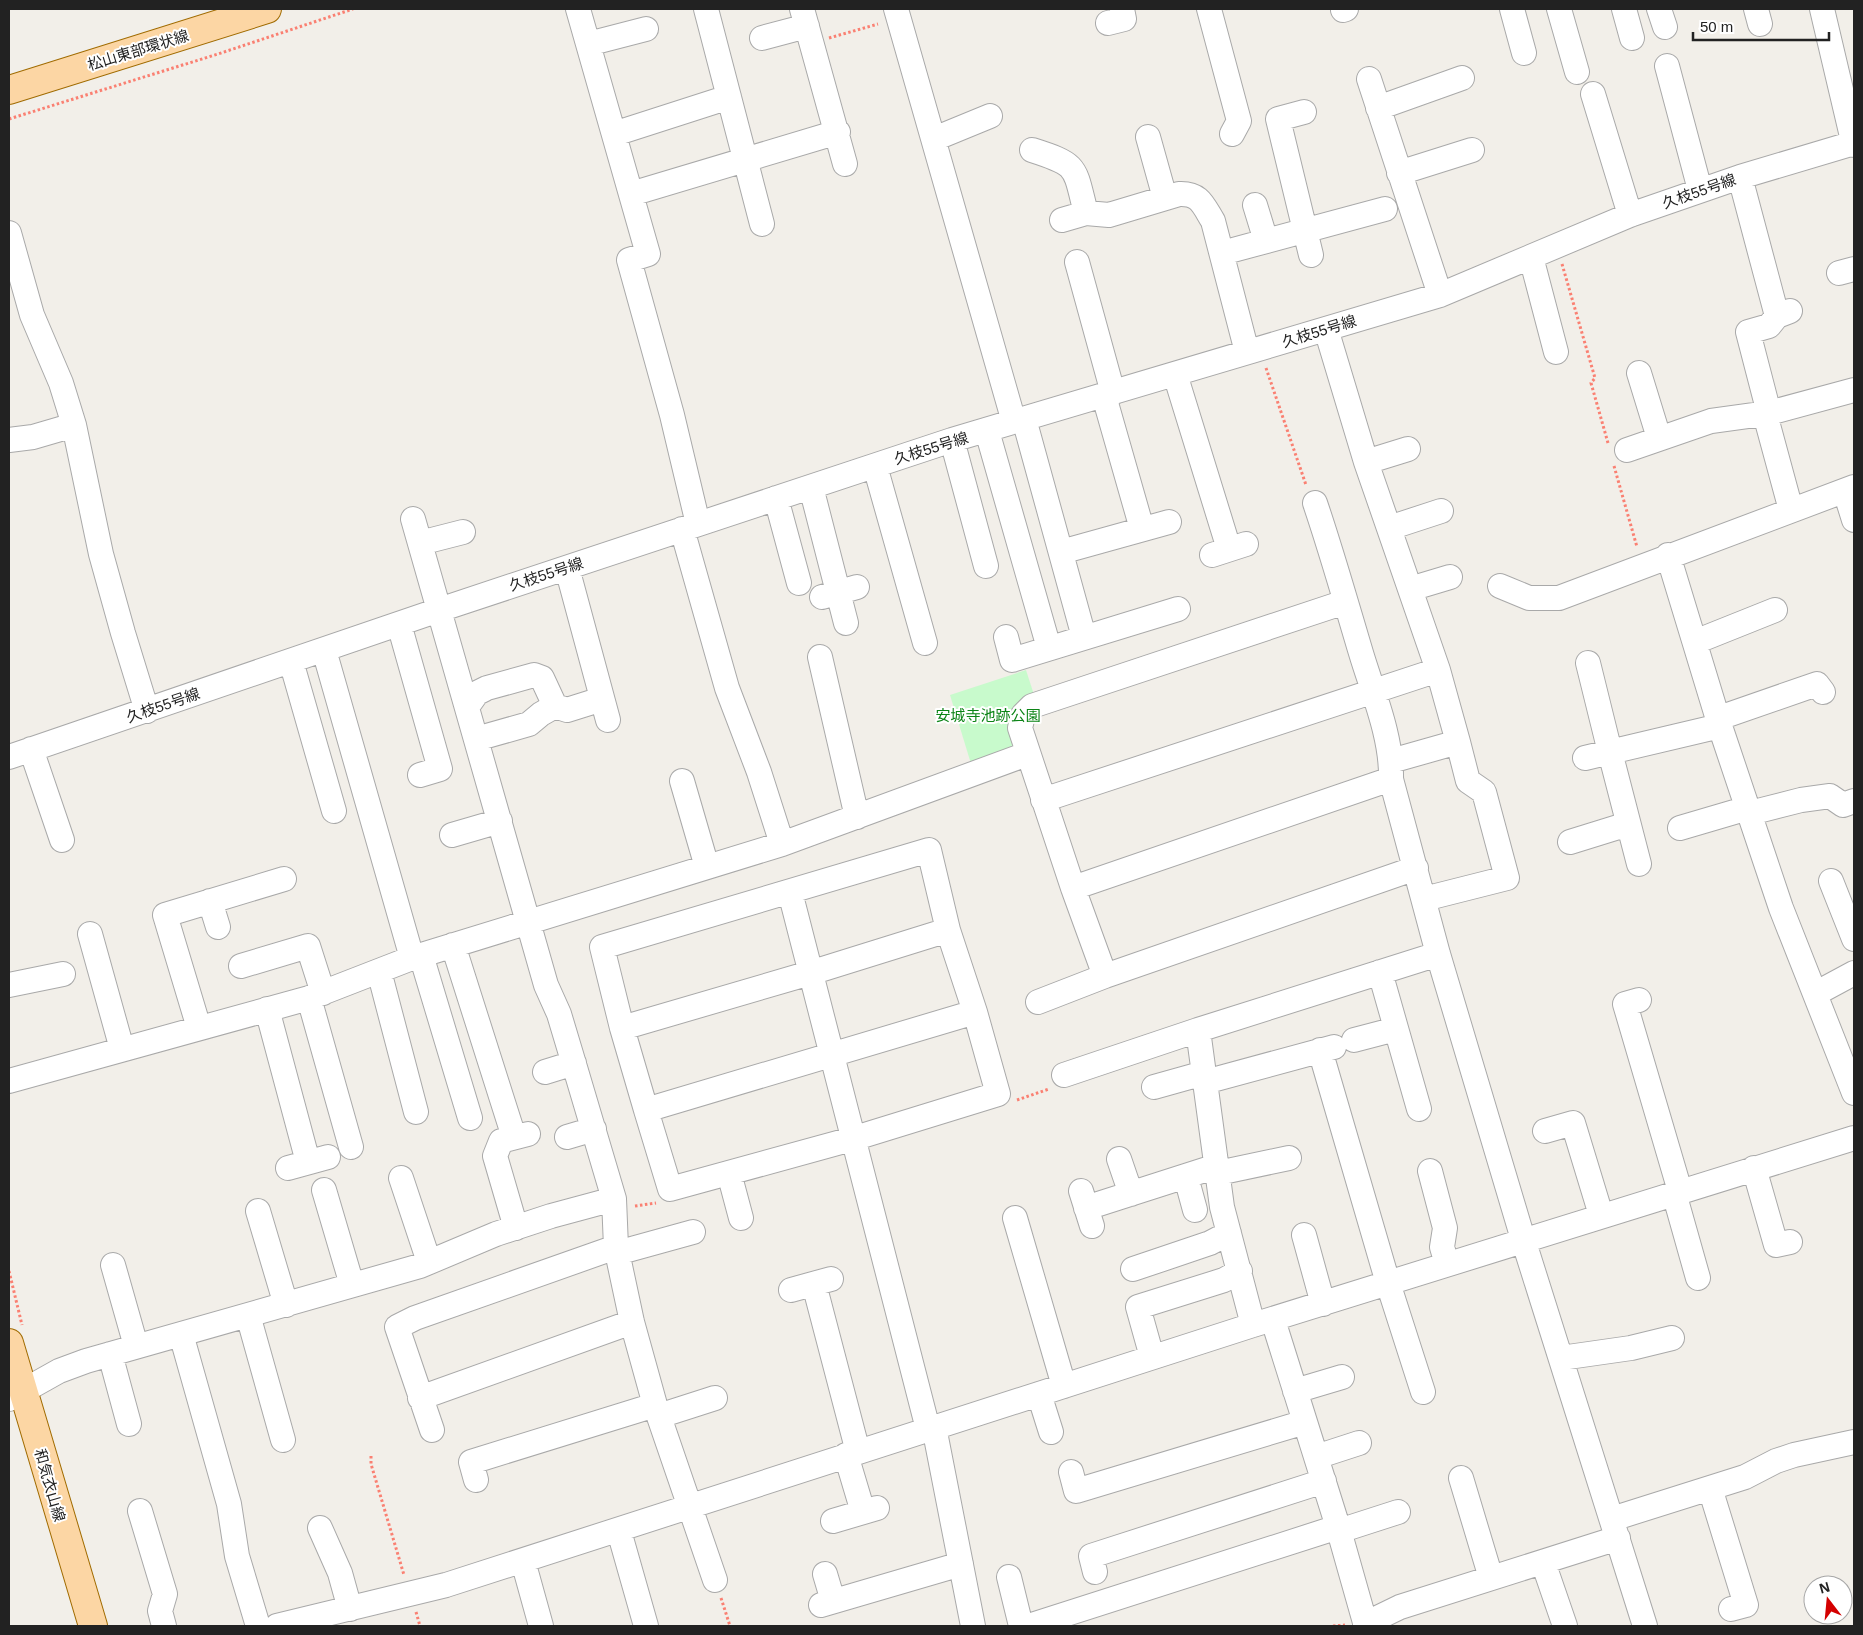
<svg xmlns="http://www.w3.org/2000/svg" width="1863" height="1635" font-family="Helvetica,'Noto Sans JP',sans-serif">
<style>
.park{fill:#c8facc}
.lines{fill:none;stroke-linecap:round;stroke-linejoin:round}
.minor-casing{stroke:#a9a9a9;stroke-width:26}
.major-casing{stroke:#a06b00;stroke-width:30}
.path{stroke:#fa8072;stroke-width:3;stroke-dasharray:2.5 2.5;stroke-linecap:butt}
.minor{stroke:#fff;stroke-width:24}
.major{stroke:#fcd6a4;stroke-width:28}
.labels{text-anchor:middle;dominant-baseline:central;stroke-width:4;stroke-linejoin:round;paint-order:stroke}
.street-label{font-size:15px;fill:#222;stroke:#fff}
.park-label{font-size:15px;fill:#0c8416;stroke:#fff}
</style>
<rect width="100%" height="100%" fill="#f2efe9"/>
<!-- park -->
<path class="park" d="M1026 670 1036 701 1021 749 972 767 950 695Z"/>
<g class="lines">
<defs>
<path id="minor" d="M578 9 648 254 629 260 672 415 698 524
M706 9 762 224
M802 9 845 164
M896 9 1014 422
M1209 9 1239 121 1232 134
M1512 9 1524 53
M1559 9 1577 72
M1624 9 1632 38
M1659 9 1665 27
M1756 9 1760 24
M1822 9 1854 145
M1343 10 1346 9
M1108 23 1124 19 1122 9
M762 38 807 26
M588 44 646 29
M1667 66 1700 190
M1369 79 1440 295
M1593 94 1630 215
M1378 108 1462 78
M1304 112 1278 119 1311 255
M614 134 729 97
M1148 137 1165 198
M934 139 990 116
M1032 150C1079 165 1074 166 1086 213
M1399 173 1472 150
M1740 177 1777 316
M631 194 838 132
M1255 205 1266 241
M1062 220 1086 213 1109 215 1179 194C1200 193 1203 205 1213 221L1247 352
M9 233 32 315 61 383 74 425 101 554 123 633 147 711
M1222 253 1385 209
M1531 257 1556 352
M1077 262 1113 393
M1839 273 1854 269
M1326 329 1366 462 1438 670 1458 742 1391 761
M1639 373 1659 438
M1175 374 1229 549
M1104 396 1142 529
M1769 413 1748 332 1769 326 1777 316 1790 311
M1765 414 1791 510
M1024 419 1084 637
M987 431 1049 648
M9 440 33 437 74 425
M952 440 986 566
M1627 450 1711 421 1769 413 1854 390
M1366 462 1408 449
M875 466 925 643
M811 487 846 623
M1845 491 1854 520
M776 498 799 583
M1315 503C1332 553 1346 603 1361 653 1373 693 1392 737 1391 779L1438 954 1523 1239 1645 1626
M413 519 546 985 559 1014 571 1054 614 1199 616 1247 632 1322 655 1405 715 1580
M1389 528 1441 511
M682 529 727 688 759 772 782 844
M420 543 463 532
M1061 552 1169 522
M1212 555 1246 544
M1668 555 1720 726 1781 908 1854 1093
M567 568 608 720
M1500 586 1529 598H1559L1854 487
M1410 589 1450 577
M822 597 857 587
M1345 602 1032 706 1023 715 1020 728 1073 888 1105 976 1416 868
M399 624 440 769 420 775
M1006 637 1012 660 1178 609
M1695 642 1775 610
M324 650 412 958
M820 657 857 817
M291 661 334 811
M467 707 477 693 487 688 534 675 542 678 555 706 567 710 602 699
M1719 718 1817 684 1823 692
M476 739 529 724 541 714 555 706
M31 749 62 840
M9 757 439 610 952 440 1440 295 1630 215 1740 177 1854 143
M1585 758 1610 752 1588 663
M682 781 707 867
M1043 800 1438 670
M1750 813 1801 800 1830 796 1843 805 1854 801
M1680 828 1748 808
M452 835 500 821
M1570 842 1628 824
M929 850 948 930 810 973 622 1028 602 947Z
M1639 864 1610 752 1720 726
M1831 881 1854 939
M1073 888 1391 779
M790 892 928 1429
M1424 899 1507 878 1484 792 1468 781 1458 742
M210 901 218 927
M90 934 122 1049
M453 945 514 1137
M421 955 470 1118
M241 966 308 946 323 993
M379 971 416 1112
M1380 972 1419 1109
M9 985 63 974
M1815 994 1854 973
M309 998 351 1147
M1639 1000 1625 1004 1680 1191
M1038 1002 1105 976
M267 1009 308 1162
M199 1028 165 915 284 879
M622 1028 646 1110 975 1012 948 930
M1354 1040 1396 1029
M1320 1050 1388 1283 1423 1392
M545 1072 574 1063
M1064 1075 1198 1030
M9 1081 309 998 412 958 782 844 1027 754
M1205 1082 1334 1047
M1154 1087 1204 1073
M646 1110 670 1189 852 1139 998 1094 975 1012
M1545 1131 1573 1123 1601 1215
M567 1137 594 1129
M1119 1159 1131 1194
M288 1168 328 1157
M1754 1168 1776 1245 1790 1242
M1430 1171 1445 1228 1442 1247 1447 1264
M729 1173 741 1218
M1218 1173 1289 1158
M1186 1177 1195 1210
M401 1178 429 1262
M324 1190 352 1285
M1081 1191 1092 1226
M1674 1193 1698 1278
M1086 1208 1217 1166
M258 1211 286 1305
M1015 1218 1064 1386
M516 1228 495 1156 501 1141 528 1134
M1304 1235 1323 1304
M617 1253 693 1232
M113 1265 136 1346
M1133 1269 1210 1243 1229 1233
M814 1284 858 1452
M791 1290 831 1279
M248 1315 283 1440
M1273 1320 1338 1527 1366 1626
M1253 1325 1222 1207 1198 1030 1438 954
M181 1334 229 1504 237 1556 258 1626
M110 1354 129 1424
M1152 1357 1138 1307 1224 1280 1240 1271
M1561 1358 1631 1348 1672 1338
M1295 1391 1342 1377
M1039 1394 1051 1432
M420 1398 632 1322
M9 1399 59 1371 86 1361 420 1266 496 1234 551 1216 614 1199
M659 1416 715 1398
M934 1427 973 1626
M432 1430 397 1327 415 1318 616 1247
M846 1455 863 1512
M1316 1457 1359 1443
M1071 1472 1076 1491 1305 1422
M1461 1478 1491 1578
M476 1480 471 1462 655 1405
M1710 1488 1746 1605 1731 1609
M140 1511 165 1594 160 1611 164 1626
M1612 1519 1745 1477 1776 1461 1794 1455 1854 1442
M833 1521 877 1508
M320 1528 340 1573 350 1609
M619 1531 646 1626
M1339 1531 1398 1512
M523 1561 541 1626
M1543 1562 1565 1626
M1095 1572 1091 1556 1324 1481
M825 1574 833 1601
M1009 1577 1021 1626
M821 1605 961 1564
M1365 1624 1400 1607 1618 1538
M277 1626 446 1585 1253 1325 1854 1138
M1029 1626 1338 1527"/>
<path id="major" d="M9 90 267 9
M9 1343 93 1626"/>
</defs>
<!-- minor casing -->
<use href="#minor" class="minor-casing"/>
<!-- major casing -->
<use href="#major" class="major-casing"/>
<!-- path -->
<path class="path" d="M829 38 878 24
M9 119 218 54 353 9
M1562 264 1595 378 1591 383 1608 443
M1266 368 1306 485
M1614 466 1637 547
M1017 1100 1049 1089
M635 1206 656 1203
M9 1271 22 1325
M371 1456V1464L404 1575
M721 1598 730 1626
M416 1612 420 1626
M1333 1626 1345 1625"/>
<!-- minor -->
<use href="#minor" class="minor"/>
<!-- major -->
<use href="#major" class="major"/>
</g>
<g class="labels">
<!-- street labels -->
<g class="street-label">
<text transform="translate(138 50) rotate(-17)">松山東部環状線</text>
<text transform="translate(1699 191) rotate(-19)">久枝55号線</text>
<text transform="translate(1319 331) rotate(-17)">久枝55号線</text>
<text transform="translate(931 448) rotate(-17)">久枝55号線</text>
<text transform="translate(546 574) rotate(-18)">久枝55号線</text>
<text transform="translate(163 705) rotate(-19)">久枝55号線</text>
<text transform="translate(50 1485) rotate(74)">和気衣山線</text>
</g>
<!-- park labels -->
<g class="park-label">
<text x="988" y="715">安城寺池跡公園</text>
</g>
</g>
<!-- border -->
<rect width="1863" height="1635" fill="none" stroke="#222222" stroke-width="20"/>
<!-- north arrow -->
<g transform="translate(1828 1600) rotate(344)"><circle r="24" fill="#ffffff" stroke="#a7a7a7"/>
<path d="M0-4L9 19L0 12L-9 19Z" fill="#d40000"/>
<text y="-8" font-size="14" font-weight="bold" text-anchor="middle" fill="#222222">N</text>
</g>
<!-- scale -->
<path d="M1693 32v8h136v-8" fill="none" stroke="#222222" stroke-width="2.5"/>
<text x="1700" y="32" font-size="15" fill="#222222" stroke="#ffffff" stroke-width="4" paint-order="stroke">50 m</text>
</svg>
